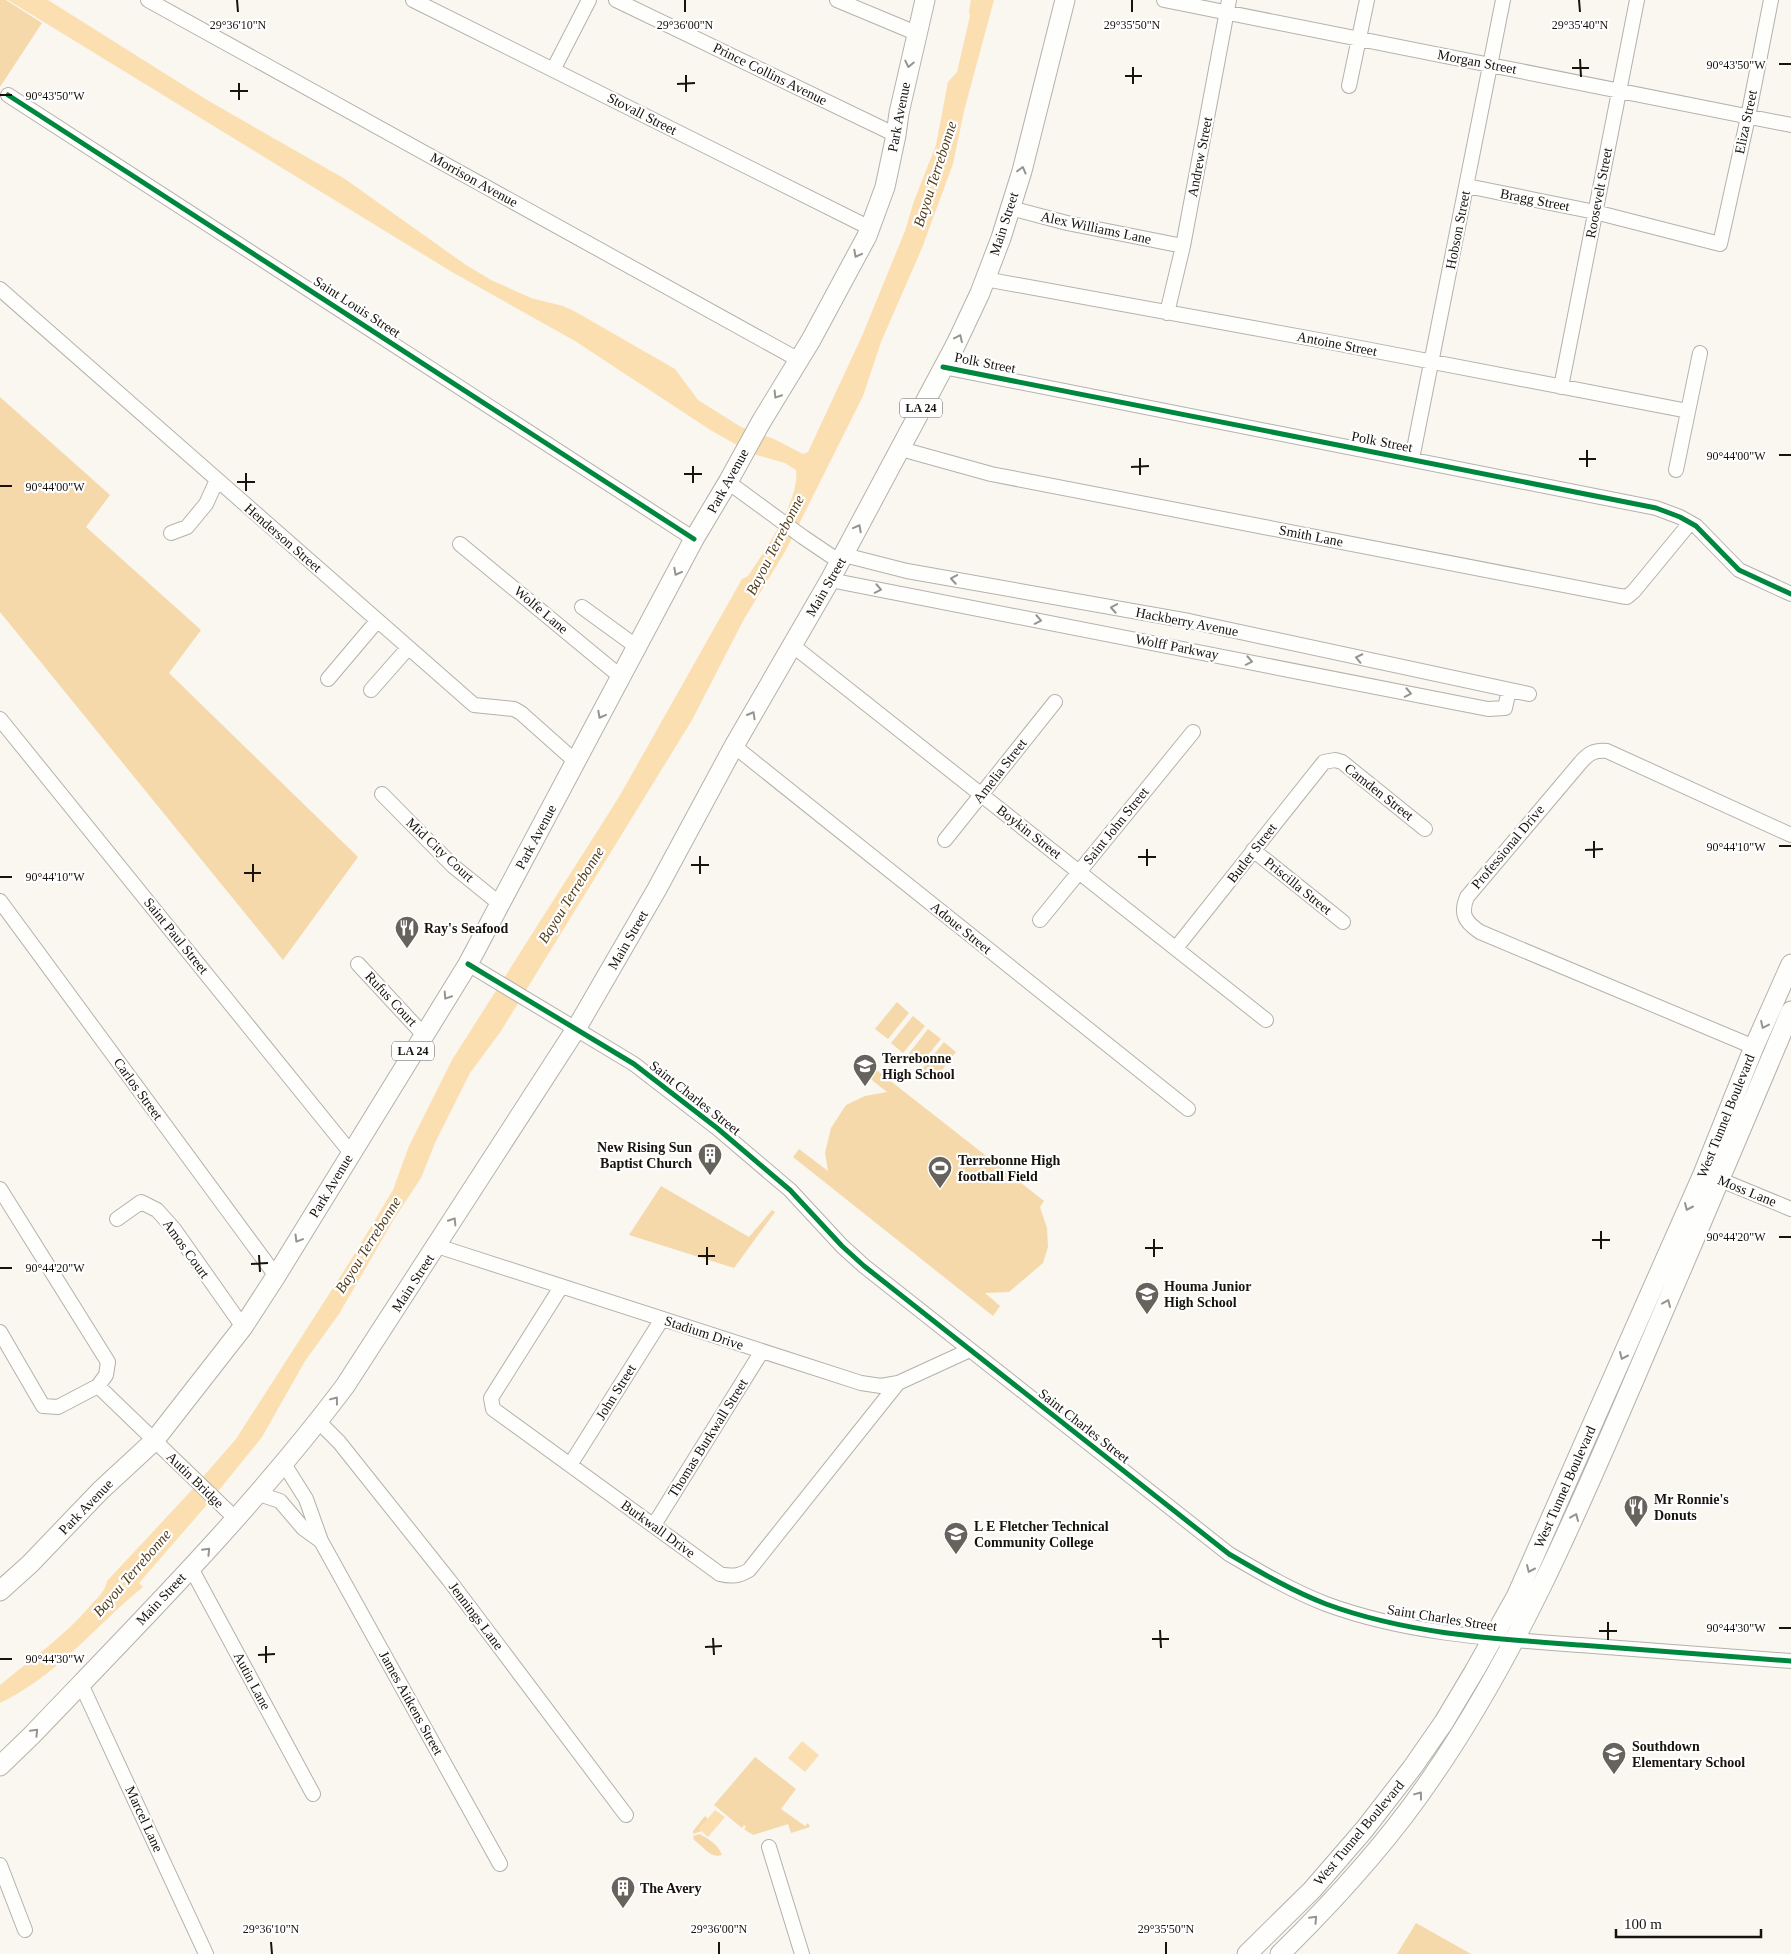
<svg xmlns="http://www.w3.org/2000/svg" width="1791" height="1954" font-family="'Times New Roman',serif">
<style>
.green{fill:#f6d9aa}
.water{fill:#fbdfb0}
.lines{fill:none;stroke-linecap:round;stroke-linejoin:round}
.minor-casing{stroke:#b5b1ab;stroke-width:16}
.major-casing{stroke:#b5b1ab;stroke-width:21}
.minor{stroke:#fefefd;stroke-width:14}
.major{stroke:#fefefd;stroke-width:19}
.cycleway-casing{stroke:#fff;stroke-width:8}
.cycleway{stroke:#00873e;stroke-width:5}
.oneway{stroke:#969491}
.ticks{fill:none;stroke:#17130d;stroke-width:2}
.labels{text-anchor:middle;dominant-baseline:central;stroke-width:4.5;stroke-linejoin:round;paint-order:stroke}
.shield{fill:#fff;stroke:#5d5a56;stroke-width:1}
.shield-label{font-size:12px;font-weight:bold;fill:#17130d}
.street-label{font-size:14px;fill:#17130d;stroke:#fff}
.poi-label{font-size:14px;font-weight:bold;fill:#17130d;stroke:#fff;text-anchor:start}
.water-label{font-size:15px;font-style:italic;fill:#513c19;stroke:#fff}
.ticks-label{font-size:12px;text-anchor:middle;fill:#17130d;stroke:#fff;stroke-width:4.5;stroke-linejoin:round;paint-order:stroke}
</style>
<rect width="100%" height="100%" fill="#faf6f0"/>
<!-- green -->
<path class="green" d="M0 0H6L42 23 0 87Z
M0 397 110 495 86 527 201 630 169 673 358 857 283 960 0 612Z
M897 1002 909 1013 888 1039 875 1029Z
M913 1016 925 1026 903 1053 891 1043Z
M928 1029 941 1039 919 1066 907 1056Z
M944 1042 956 1052 935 1079 922 1069Z
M870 1065 1044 1201 1040 1207 1047 1228 1048 1247 1043 1263 1009 1292 985 1293 1000 1306 993 1316 793 1157 799 1149 828 1171 825 1153 831 1128 846 1105 865 1096 887 1092 863 1073Z
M661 1186 749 1237 772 1210 775 1212 734 1268 629 1235Z
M755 1757 796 1789 781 1809 805 1826 808 1823 810 1827 791 1833 788 1824 753 1835 744 1829 746 1827 744 1825 742 1828 714 1805Z
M705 1816 708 1819 699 1829 702 1831 693 1834V1831Z
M700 1834C708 1839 718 1844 722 1855 710 1859 703 1846 694 1840L693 1836Z
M1416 1923 1471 1954H1397Z"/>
<!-- water -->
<path class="water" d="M8 0H48L207 100 345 179 466 265 491 280 531 298 563 306 574 311 675 369 698 400 741 427 774 439 803 454 808 452 862 336 905 231 914 201 936 145 948 82 957 72 970 16 969 11 971 0H994L964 111 953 164 922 248 881 342 863 396 786 550 744 619 692 720 501 1031 470 1073 435 1143 421 1178 394 1219 339 1314 305 1361 262 1437 211 1500 139 1583 143 1587C95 1626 57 1676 0 1703V1685C31 1659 64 1637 90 1606 97 1598 105 1592 107 1581L189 1493 236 1439 349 1263 393 1190 409 1146 452 1060 619 797 742 579 748 576C765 550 800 501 796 470L785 463 753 454 712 431 575 341 452 272Z
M802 1741 819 1755 805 1772 788 1758Z
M715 1810 725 1817 708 1837 699 1829Z"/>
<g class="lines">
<defs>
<path id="minor" d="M148 0 799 360
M413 0 870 228
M616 0 896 135
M837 0 916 33
M1164 0 1791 125
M553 70 589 0
M1349 86 1367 0
M8 95 694 539
M1467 186 1595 212 1720 244 1748 117 1771 0
M1010 208 1067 223 1183 246
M985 279 1324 341 1688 411
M0 289 474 705 514 709 521 713 576 762
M1167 313 1183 246 1229 0
M943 367 1656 508 1680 517 1696 526 1739 570 1791 594
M1561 387 1637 0
M901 449 991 474 1620 596 1627 597 1634 591 1690 523
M1412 459 1503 0
M1676 470 1700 353
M728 482 803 537 840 562
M171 533 187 527 206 504 217 480
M460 544 621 677
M844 555 907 571 1189 621 1529 694
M830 580 1488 709 1505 708 1509 690
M582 607 637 647
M792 645 1266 1020
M328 679 377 621
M371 690 408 648
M0 719 351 1153
M734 746 1188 1109
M382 794 453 866 500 904
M945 840 1055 702
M1253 850 1343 922
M0 901 276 1276
M1040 920 1193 732
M1176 948 1324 762 1335 760 1342 762 1425 829
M358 964 423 1034
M468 964 634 1064 717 1128 790 1190 842 1246 864 1266 1229 1554C1260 1572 1292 1591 1326 1604 1407 1634 1495 1639 1580 1645 1650 1650 1721 1656 1791 1661
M1754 1047 1480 932C1465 922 1460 914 1467 897L1581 762C1589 753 1594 750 1607 751L1791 835
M1711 1176 1791 1209
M0 1189 108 1362 106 1375 98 1386 58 1407 43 1406 0 1332
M117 1219 141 1202 157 1210 174 1229 243 1327
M437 1246 861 1383 881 1386 898 1383 970 1350
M561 1287 491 1398 493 1409 720 1574C732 1577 739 1576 749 1570L898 1383
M98 1386 237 1520
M319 1422 339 1442 449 1580 626 1815
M284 1464 306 1499 321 1541 500 1864
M570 1465 662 1319
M259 1494 280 1501 303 1528 321 1541
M654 1525 762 1351
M191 1568 313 1794
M81 1684 206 1954
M769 1847 802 1954
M0 1865 25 1930"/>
<path id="major" d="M0 1591 30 1564 100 1491 154 1441 243 1327 276 1276 468 964 694 539 728 482 761 422 811 340 867 236 885 187 896 135 899 113 925 0
M0 1766 32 1735C140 1622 251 1511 345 1386L576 1029 657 889 734 746 830 580 956 344 980 293 1001 238 1022 171 1065 0
M1247 1954 1312 1890 1364 1830 1412 1768 1444 1722 1475 1670 1516 1597 1703 1174 1754 1047 1791 964
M1280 1954C1335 1900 1389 1841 1432 1777 1520 1649 1579 1508 1640 1366 1691 1248 1741 1129 1791 1011"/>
</defs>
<!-- minor casing -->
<use href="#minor" class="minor-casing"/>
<!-- major casing -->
<use href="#major" class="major-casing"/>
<!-- minor -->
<use href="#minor" class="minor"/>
<!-- major -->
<use href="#major" class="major"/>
<defs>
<path id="cycleway" d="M8 95 694 539
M943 367 1656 508 1680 517 1696 526 1739 570 1791 594
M468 964 634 1064 717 1128 790 1190 842 1246 864 1266 1229 1554C1260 1572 1292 1591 1326 1604 1407 1634 1495 1639 1580 1645 1650 1650 1721 1656 1791 1661"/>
</defs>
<!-- cycleway casing -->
<use href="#cycleway" class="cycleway-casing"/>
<!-- cycleway -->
<use href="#cycleway" class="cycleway"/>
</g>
<!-- one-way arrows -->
<defs><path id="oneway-chevron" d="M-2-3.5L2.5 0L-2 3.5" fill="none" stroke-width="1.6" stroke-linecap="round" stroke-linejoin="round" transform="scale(1.25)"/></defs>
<g class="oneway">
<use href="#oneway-chevron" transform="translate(909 64) rotate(102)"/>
<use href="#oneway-chevron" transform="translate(1022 170) rotate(-75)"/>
<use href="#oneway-chevron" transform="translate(857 254) rotate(118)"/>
<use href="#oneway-chevron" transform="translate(959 338) rotate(-65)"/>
<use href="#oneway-chevron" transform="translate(777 395) rotate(122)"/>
<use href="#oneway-chevron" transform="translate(858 528) rotate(-62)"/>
<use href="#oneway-chevron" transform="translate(677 572) rotate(118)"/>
<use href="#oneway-chevron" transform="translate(954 579) rotate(-170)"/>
<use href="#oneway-chevron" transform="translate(878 589) rotate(11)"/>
<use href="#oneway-chevron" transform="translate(1114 608) rotate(-170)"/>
<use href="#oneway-chevron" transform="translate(1038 620) rotate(11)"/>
<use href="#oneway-chevron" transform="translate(1359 658) rotate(-168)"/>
<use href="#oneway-chevron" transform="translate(1249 661) rotate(11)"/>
<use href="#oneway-chevron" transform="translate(1408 693) rotate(11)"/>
<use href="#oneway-chevron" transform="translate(601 715) rotate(118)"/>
<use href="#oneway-chevron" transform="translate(752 715) rotate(-60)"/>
<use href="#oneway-chevron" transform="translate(447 996) rotate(123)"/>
<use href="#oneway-chevron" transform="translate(1764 1025) rotate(115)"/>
<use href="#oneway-chevron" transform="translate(1688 1207) rotate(114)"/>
<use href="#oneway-chevron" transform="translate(453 1221) rotate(-58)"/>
<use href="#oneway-chevron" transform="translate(298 1239) rotate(121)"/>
<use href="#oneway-chevron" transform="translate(1667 1303) rotate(-67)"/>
<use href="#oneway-chevron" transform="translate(1623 1356) rotate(114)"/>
<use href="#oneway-chevron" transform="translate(335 1400) rotate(-53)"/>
<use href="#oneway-chevron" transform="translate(1575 1517) rotate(-67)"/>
<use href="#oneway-chevron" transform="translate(207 1551) rotate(-46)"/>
<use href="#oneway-chevron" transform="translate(1530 1569) rotate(114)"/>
<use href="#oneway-chevron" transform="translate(35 1732) rotate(-46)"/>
<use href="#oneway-chevron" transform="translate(1419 1795) rotate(-53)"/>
<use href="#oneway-chevron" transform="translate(1314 1919) rotate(-47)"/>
</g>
<!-- ticks -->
<path class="ticks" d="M237 0 238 12M685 0V12M1132 0V12M1579 0 1580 12M1580 59 1581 77M1779 64H1791M1133 67V84M1572 68H1589M686 75V92M1125 76H1142M239 83V100M677 84 695 83M230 91H248M0 95H12M1587 450V467M1779 455H1791M1140 458V475M1579 459H1596M693 466V483M1131 467 1149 466M246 473V491M684 474H702M237 482H255M0 486H12M1594 841V858M1779 846H1791M1147 849V866M1585 850 1603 849M700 856V874M1138 857H1156M253 864V882M691 865H709M244 873H261M0 877H12M1601 1231V1249M1779 1237H1791M1154 1239V1257M1592 1240H1610M707 1247V1265M1145 1248H1163M259 1255 260 1272M698 1256H715M251 1264 268 1263M0 1268H12M1608 1622V1640M1779 1628H1791M1160 1630 1161 1648M1599 1631H1617M713 1638 714 1655M1152 1639H1169M266 1646V1663M705 1647 722 1646M258 1655 275 1654M0 1659H12M271 1942 272 1954M719 1942V1954M1166 1942V1954"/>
<!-- icons -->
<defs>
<symbol id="restaurant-pin" viewBox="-11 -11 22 30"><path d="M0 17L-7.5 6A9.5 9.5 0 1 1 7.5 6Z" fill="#66625c" stroke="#fff"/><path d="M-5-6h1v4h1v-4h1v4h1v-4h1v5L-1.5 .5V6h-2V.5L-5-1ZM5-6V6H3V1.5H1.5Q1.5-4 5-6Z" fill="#fff"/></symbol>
<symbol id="school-pin" viewBox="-11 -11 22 30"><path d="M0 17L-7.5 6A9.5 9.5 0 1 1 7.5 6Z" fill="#66625c" stroke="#fff"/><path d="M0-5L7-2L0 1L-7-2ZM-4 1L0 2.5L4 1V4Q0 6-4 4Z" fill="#fff"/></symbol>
<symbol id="building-pin" viewBox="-11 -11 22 30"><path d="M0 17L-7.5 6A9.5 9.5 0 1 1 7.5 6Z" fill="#66625c" stroke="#fff"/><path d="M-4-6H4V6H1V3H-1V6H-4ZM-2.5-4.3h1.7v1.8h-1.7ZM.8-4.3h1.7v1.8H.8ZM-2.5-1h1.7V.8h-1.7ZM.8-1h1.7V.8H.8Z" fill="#fff"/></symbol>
<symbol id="stadium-pin" viewBox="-11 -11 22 30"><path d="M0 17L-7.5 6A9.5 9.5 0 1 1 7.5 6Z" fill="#66625c" stroke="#fff"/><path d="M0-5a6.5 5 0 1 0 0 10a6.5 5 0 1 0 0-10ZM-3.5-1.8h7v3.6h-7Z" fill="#fff"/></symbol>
<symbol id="university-pin" viewBox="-11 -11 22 30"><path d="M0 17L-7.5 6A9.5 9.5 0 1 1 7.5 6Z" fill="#66625c" stroke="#fff"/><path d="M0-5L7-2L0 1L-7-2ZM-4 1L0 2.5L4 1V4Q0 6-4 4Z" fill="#fff"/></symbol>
</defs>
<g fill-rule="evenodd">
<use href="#restaurant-pin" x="393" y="914" width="28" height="38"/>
<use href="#school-pin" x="851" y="1052" width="28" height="38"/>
<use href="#building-pin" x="696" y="1141" width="28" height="38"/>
<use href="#stadium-pin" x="926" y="1154" width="28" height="38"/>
<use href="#school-pin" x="1133" y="1280" width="28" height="38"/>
<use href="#restaurant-pin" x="1622" y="1493" width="28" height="38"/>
<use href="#university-pin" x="942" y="1520" width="28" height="38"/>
<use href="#school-pin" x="1600" y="1740" width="28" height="38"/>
<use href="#building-pin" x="609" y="1874" width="28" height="38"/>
</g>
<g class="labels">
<!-- shield labels -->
<g class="shield">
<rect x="900" y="398.5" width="42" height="19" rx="4"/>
<rect x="392" y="1041.5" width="42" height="19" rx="4"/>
</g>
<g class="shield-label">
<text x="921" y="408">LA 24</text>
<text x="413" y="1051">LA 24</text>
</g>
<!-- street labels -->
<g class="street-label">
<text transform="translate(1477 62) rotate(11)">Morgan Street</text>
<text transform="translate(770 74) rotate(26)">Prince Collins Avenue</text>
<text transform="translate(642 114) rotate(27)">Stovall Street</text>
<text transform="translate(899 117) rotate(-79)">Park Avenue</text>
<text transform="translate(1746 122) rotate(-78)">Eliza Street</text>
<text transform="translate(1200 157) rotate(-79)">Andrew Street</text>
<text transform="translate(474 180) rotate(29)">Morrison Avenue</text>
<text transform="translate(1599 193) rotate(-79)">Roosevelt Street</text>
<text transform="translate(1535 200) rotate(11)">Bragg Street</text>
<text transform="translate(1004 224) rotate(-72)">Main Street</text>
<text transform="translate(1096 228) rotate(12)">Alex Williams Lane</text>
<text transform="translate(1458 230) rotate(-79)">Hobson Street</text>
<text transform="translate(357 307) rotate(33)">Saint Louis Street</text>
<text transform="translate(1337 344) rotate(11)">Antoine Street</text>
<text transform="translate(985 363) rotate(11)">Polk Street</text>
<text transform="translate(1382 442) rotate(11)">Polk Street</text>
<text transform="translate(728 481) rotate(-61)">Park Avenue</text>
<text transform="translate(1311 536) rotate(11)">Smith Lane</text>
<text transform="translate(283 538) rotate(41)">Henderson Street</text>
<text transform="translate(826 587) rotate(-60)">Main Street</text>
<text transform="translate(541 610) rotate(40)">Wolfe Lane</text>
<text transform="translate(1187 622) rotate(11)">Hackberry Avenue</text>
<text transform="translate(1177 647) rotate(11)">Wolff Parkway</text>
<text transform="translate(1000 771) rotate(-52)">Amelia Street</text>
<text transform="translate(1379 792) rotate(38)">Camden Street</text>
<text transform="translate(1116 826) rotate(-51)">Saint John Street</text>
<text transform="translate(1029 832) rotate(38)">Boykin Street</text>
<text transform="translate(536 837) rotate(-62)">Park Avenue</text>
<text transform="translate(1508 847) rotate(-50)">Professional Drive</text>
<text transform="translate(440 850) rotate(43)">Mid City Court</text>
<text transform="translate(1252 853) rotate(-52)">Butler Street</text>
<text transform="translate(1298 886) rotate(39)">Priscilla Street</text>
<text transform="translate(961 928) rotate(39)">Adoue Street</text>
<text transform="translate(176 936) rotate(51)">Saint Paul Street</text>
<text transform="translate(628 940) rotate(-60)">Main Street</text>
<text transform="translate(391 999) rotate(47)">Rufus Court</text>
<text transform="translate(138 1089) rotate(54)">Carlos Street</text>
<text transform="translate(695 1098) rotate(38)">Saint Charles Street</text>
<text transform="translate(1726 1116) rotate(-68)">West Tunnel Boulevard</text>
<text transform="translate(331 1186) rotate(-59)">Park Avenue</text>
<text transform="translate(1747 1191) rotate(22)">Moss Lane</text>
<text transform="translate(186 1249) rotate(54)">Amos Court</text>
<text transform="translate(413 1283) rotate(-57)">Main Street</text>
<text transform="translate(704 1333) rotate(18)">Stadium Drive</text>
<text transform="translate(616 1392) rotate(-58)">John Street</text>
<text transform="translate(1084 1426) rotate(38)">Saint Charles Street</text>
<text transform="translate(708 1438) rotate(-58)">Thomas Burkwall Street</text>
<text transform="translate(195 1480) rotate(44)">Autin Bridge</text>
<text transform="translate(1565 1487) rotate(-66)">West Tunnel Boulevard</text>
<text transform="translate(86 1507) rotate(-46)">Park Avenue</text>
<text transform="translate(658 1529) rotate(36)">Burkwall Drive</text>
<text transform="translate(161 1599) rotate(-47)">Main Street</text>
<text transform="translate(476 1616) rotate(53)">Jennings Lane</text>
<text transform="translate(1442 1618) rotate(9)">Saint Charles Street</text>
<text transform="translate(252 1681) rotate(62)">Autin Lane</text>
<text transform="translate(411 1703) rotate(61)">James Aitkens Street</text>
<text transform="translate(144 1819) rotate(65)">Marcel Lane</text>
<text transform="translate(1359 1833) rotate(-50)">West Tunnel Boulevard</text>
</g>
<!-- poi labels -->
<g class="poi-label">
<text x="424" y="928">Ray's Seafood</text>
<text x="882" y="1058">Terrebonne<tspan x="882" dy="16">High School</tspan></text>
<text x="692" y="1147" text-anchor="end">New Rising Sun<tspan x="692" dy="16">Baptist Church</tspan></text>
<text x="958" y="1160">Terrebonne High<tspan x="958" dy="16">football Field</tspan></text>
<text x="1164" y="1286">Houma Junior<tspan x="1164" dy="16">High School</tspan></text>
<text x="1654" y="1499">Mr Ronnie's<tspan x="1654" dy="16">Donuts</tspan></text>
<text x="974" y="1526">L E Fletcher Technical<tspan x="974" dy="16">Community College</tspan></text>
<text x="1632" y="1746">Southdown<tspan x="1632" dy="16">Elementary School</tspan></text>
<text x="640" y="1888">The Avery</text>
</g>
<!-- water labels -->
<g class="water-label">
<text transform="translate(935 174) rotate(-72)">Bayou Terrebonne</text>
<text transform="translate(775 545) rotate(-63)">Bayou Terrebonne</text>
<text transform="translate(571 895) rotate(-58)">Bayou Terrebonne</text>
<text transform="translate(368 1245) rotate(-58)">Bayou Terrebonne</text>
<text transform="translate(132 1573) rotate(-49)">Bayou Terrebonne</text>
</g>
</g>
<g class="ticks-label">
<text x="238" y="29">29°36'10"N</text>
<text x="685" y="29">29°36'00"N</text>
<text x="1132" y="29">29°35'50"N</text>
<text x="1580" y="29">29°35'40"N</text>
<text x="1736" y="69">90°43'50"W</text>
<text x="55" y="100">90°43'50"W</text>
<text x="1736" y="460">90°44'00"W</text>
<text x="55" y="491">90°44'00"W</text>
<text x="1736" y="851">90°44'10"W</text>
<text x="55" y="881">90°44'10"W</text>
<text x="1736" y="1241">90°44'20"W</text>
<text x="55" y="1272">90°44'20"W</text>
<text x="1736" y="1632">90°44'30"W</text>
<text x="55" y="1663">90°44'30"W</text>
<text x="271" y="1933">29°36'10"N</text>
<text x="719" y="1933">29°36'00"N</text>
<text x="1166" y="1933">29°35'50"N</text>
</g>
<!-- scale -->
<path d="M1616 1929v8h145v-8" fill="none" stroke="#17130d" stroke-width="2.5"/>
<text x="1624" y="1929" font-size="15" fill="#17130d" stroke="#ffffff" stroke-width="4" paint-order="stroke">100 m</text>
</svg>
